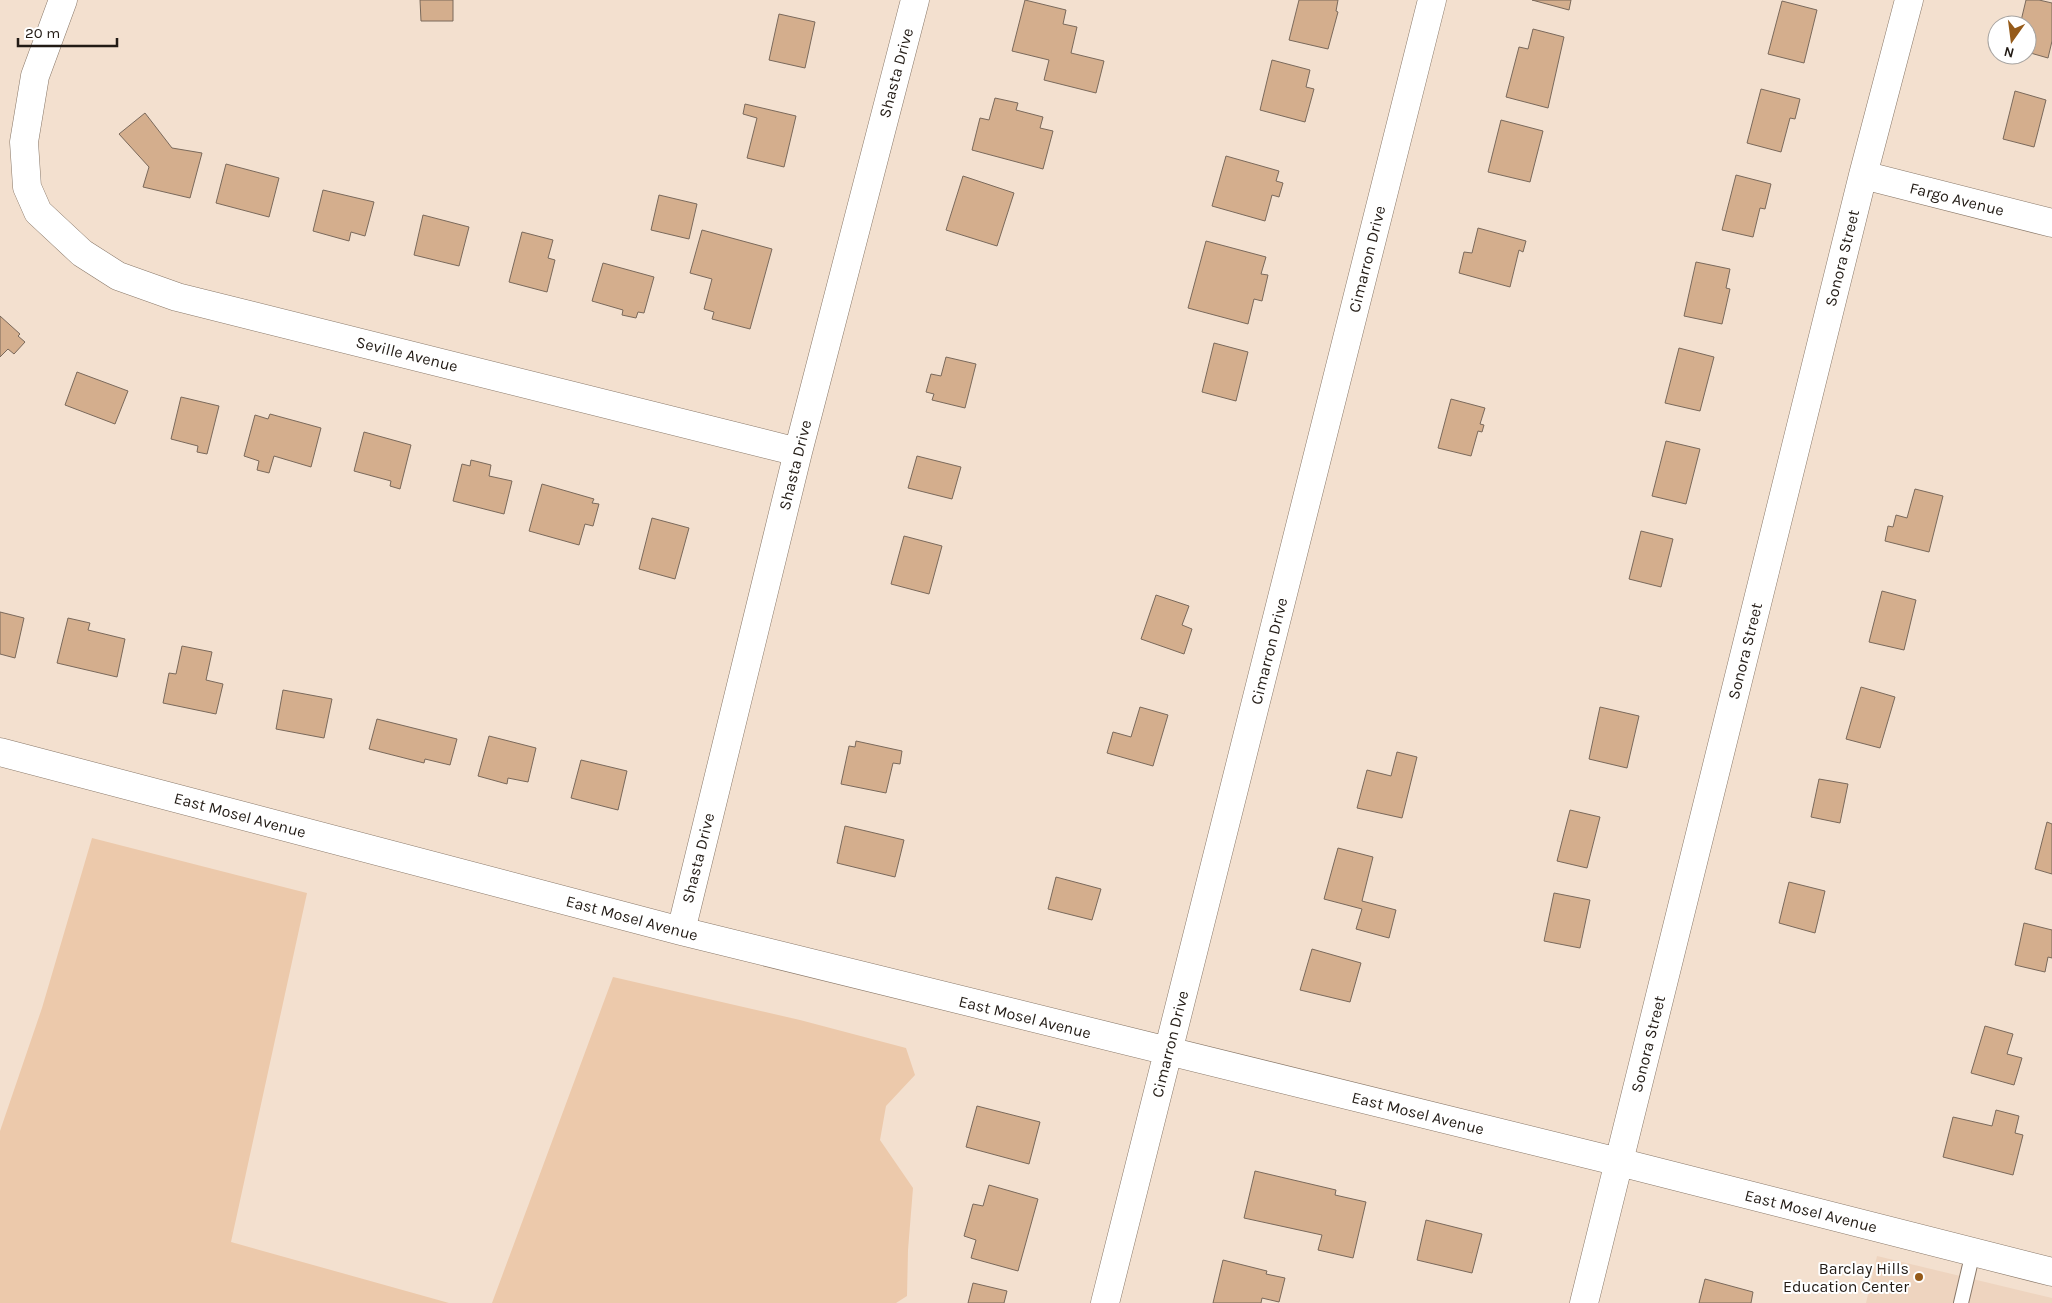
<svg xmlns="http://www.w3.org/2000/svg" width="2052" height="1303" font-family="Karla,sans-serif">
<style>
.built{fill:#eed4bf}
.green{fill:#ecc9ab}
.building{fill:#d4ae8d;stroke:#7a695b}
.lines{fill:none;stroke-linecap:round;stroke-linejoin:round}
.lane-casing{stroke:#897869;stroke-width:16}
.street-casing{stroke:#897869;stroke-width:29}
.lane{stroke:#fff;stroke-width:14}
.street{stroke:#fff;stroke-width:28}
.poi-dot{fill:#955a19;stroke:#fff;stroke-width:2}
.labels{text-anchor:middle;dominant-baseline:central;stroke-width:4;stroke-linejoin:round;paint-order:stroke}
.street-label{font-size:16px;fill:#221b15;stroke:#fff}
.poi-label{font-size:16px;fill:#221b15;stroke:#fff;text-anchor:end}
</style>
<rect width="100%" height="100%" fill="#f3e0cf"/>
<!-- built -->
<path class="built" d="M1877 1256 2052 1298V1303H1866Z"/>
<!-- green -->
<path class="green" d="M92 838 307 893 231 1242 449 1303H0V1131L42 1008Z
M613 977 800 1020 906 1048 915 1075 886 1106 880 1140 913 1188 908 1250 907 1296 896 1303H492Z"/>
<!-- building -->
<path class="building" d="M420 0H453V21H421Z
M1025 0 1066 10 1063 24 1077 27 1071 53 1104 61 1096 93 1044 80 1049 60 1012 51Z
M1299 0H1338L1336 11 1338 12 1328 49 1289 40Z
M1532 0H1571L1569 10Z
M2026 0H2039L2052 3V41L2048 58 2027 52V25H2020Z
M1782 1 1817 10 1804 63 1768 54Z
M779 14 815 22 805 68 769 60Z
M1533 29 1564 37 1548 108 1506 97 1519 47 1528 49Z
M1272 60 1310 70 1306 87 1314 89 1305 122 1260 110Z
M1761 89 1800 99 1795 119 1790 118 1781 152 1747 143Z
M2015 91 2046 100 2034 147 2003 139Z
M995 98 1018 103 1016 110 1043 117 1040 128 1053 131 1043 169 972 150 980 118 989 120Z
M745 104 796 116 784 167 747 158 757 118 743 114Z
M145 113 172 148 202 153 190 198 143 187 149 167 119 134Z
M1501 120 1543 131 1530 182 1488 172Z
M1226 156 1279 171 1276 181 1283 183 1279 197 1272 195 1265 221 1212 206Z
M226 164 279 178 269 217 216 203Z
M1736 175 1771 184 1765 209 1760 208 1753 237 1722 230Z
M963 176 1014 193 997 246 946 230Z
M323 190 374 202 365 236 351 232 349 241 313 231Z
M659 195 697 204 689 239 651 230Z
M423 215 469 227 459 266 414 255Z
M1478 228 1526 241 1523 252 1519 250 1510 287 1459 273 1464 252 1472 253Z
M702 230 772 249 750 329 712 319 714 312 704 309 712 279 690 273Z
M522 232 553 240 548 258 555 260 547 292 509 282Z
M1206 241 1266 257 1261 274 1268 275 1262 301 1254 299 1248 324 1188 308Z
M1696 262 1730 269 1726 288 1730 289 1722 324 1684 316Z
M603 263 654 277 644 313 638 312 636 318 622 315 623 310 592 301Z
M0 316 20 334 18 336 25 342 14 354 8 349 0 357Z
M1214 343 1248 352 1236 401 1202 392Z
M1679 348 1714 357 1700 411 1665 403Z
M946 357 976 364 965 408 932 400 934 394 926 392 931 374 941 376Z
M77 372 128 391 115 424 65 405Z
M181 397 219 406 207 454 197 452 198 446 171 439Z
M1451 399 1485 408 1480 424 1484 425 1482 432 1478 431 1471 456 1438 448Z
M270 414 321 428 311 467 274 456 269 473 257 470 259 461 244 456 255 415 268 419Z
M364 432 411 445 400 489 390 486 391 481 354 471Z
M1666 441 1700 449 1686 504 1652 496Z
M917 456 961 467 952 499 908 488Z
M471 460 491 465 489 476 512 481 504 514 453 501 462 464 470 466Z
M542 484 594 499 592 503 599 504 593 526 585 524 579 545 529 531Z
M1915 489 1943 496 1929 552 1885 541 1888 526 1893 527 1896 515 1907 518Z
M652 518 689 528 675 579 639 569Z
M1641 531 1673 539 1661 587 1629 579Z
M904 536 942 546 929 594 891 584Z
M1882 591 1916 600 1904 650 1869 642Z
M1156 595 1189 606 1182 625 1192 629 1184 654 1141 639Z
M0 612 24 618 15 658 0 654Z
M68 618 90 623 88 630 125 639 117 677 57 663Z
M182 646 212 652 206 680 223 684 216 714 163 703 169 673 176 674Z
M1861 687 1895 697 1880 748 1846 739Z
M283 690 332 699 324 738 276 729Z
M1140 707 1168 715 1153 766 1107 753 1113 732 1131 737Z
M1600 707 1639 716 1627 768 1589 759Z
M377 719 457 739 450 765 425 759 424 763 369 749Z
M489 736 536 748 528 782 508 778 507 784 478 776Z
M856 741 902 751 900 764 893 763 886 793 841 784 849 746 855 747Z
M1397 752 1417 757 1402 818 1357 808 1367 770 1391 776Z
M581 760 627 771 618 810 571 798Z
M1819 779 1848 784 1840 823 1811 817Z
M1570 810 1600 817 1587 868 1557 861Z
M2047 822 2052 824V874L2035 869Z
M845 826 904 840 895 877 837 863Z
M1338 848 1373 857 1362 901 1396 910 1389 938 1356 929 1362 909 1324 899Z
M1056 877 1101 889 1092 920 1048 909Z
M1789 882 1825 891 1815 933 1779 923Z
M1554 893 1590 900 1580 948 1544 941Z
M2024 923 2052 930V958L2048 957 2045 972 2015 965Z
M1312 949 1361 963 1350 1002 1300 990Z
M1985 1026 2013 1034 2007 1054 2022 1058 2014 1085 1971 1073Z
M977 1106 1040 1122 1029 1164 966 1147Z
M1996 1110 2019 1116 2015 1133 2023 1135 2013 1175 1943 1157 1953 1117 1992 1126Z
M1255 1171 1336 1190 1335 1195 1366 1202 1353 1258 1318 1250 1322 1235 1244 1218Z
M989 1185 1038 1199 1018 1271 971 1258 976 1240 964 1236 973 1204 983 1206Z
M1426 1220 1482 1234 1472 1273 1417 1260Z
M1223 1260 1267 1271 1266 1274 1285 1278 1279 1302 1262 1298 1261 1303H1213Z
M1705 1279 1753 1292 1751 1303H1699Z
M973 1283 1007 1291 1004 1303H968Z"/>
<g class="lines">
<defs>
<path id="lane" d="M1961 1303 1973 1252"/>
<path id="street" d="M63 0 35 76 24 142 27 187 38 212 82 253 118 276 177 297 798 452
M1863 175 2052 223
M0 752 681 931 1619 1162 2052 1272
M681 931 798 452 915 0
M1105 1303 1432 0
M1584 1303 1863 175 1909 0"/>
</defs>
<!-- lane casing -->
<use href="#lane" class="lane-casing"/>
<!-- street casing -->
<use href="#street" class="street-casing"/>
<!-- lane -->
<use href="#lane" class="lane"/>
<!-- street -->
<use href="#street" class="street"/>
</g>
<!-- markers -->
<circle class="poi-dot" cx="1919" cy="1277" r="5"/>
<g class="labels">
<!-- street labels -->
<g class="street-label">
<text transform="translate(896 73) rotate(-75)">Shasta Drive</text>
<text transform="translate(1957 199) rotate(14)">Fargo Avenue</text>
<text transform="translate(1842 258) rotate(-76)">Sonora Street</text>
<text transform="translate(1367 259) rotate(-76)">Cimarron Drive</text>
<text transform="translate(407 354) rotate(14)">Seville Avenue</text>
<text transform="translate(795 465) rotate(-76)">Shasta Drive</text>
<text transform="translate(1269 651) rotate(-76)">Cimarron Drive</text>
<text transform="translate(1745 651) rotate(-76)">Sonora Street</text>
<text transform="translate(240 815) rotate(15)">East Mosel Avenue</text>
<text transform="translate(698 858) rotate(-76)">Shasta Drive</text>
<text transform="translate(632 918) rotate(15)">East Mosel Avenue</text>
<text transform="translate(1025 1017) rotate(14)">East Mosel Avenue</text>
<text transform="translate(1170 1044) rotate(-76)">Cimarron Drive</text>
<text transform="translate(1648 1044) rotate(-76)">Sonora Street</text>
<text transform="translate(1418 1113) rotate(14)">East Mosel Avenue</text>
<text transform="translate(1811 1211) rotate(14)">East Mosel Avenue</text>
</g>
<!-- poi labels -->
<g class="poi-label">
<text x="1909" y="1268">Barclay Hills<tspan x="1909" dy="18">Education Center</tspan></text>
</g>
</g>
<!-- north arrow -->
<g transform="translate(2012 40) rotate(194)"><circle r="24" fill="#ffffff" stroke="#a7a4a1"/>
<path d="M0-4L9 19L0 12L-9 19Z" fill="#955a19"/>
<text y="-8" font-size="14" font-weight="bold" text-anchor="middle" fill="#221b15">N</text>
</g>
<!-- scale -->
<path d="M18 38v8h99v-8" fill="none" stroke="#221b15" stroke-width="2.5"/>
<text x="25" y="38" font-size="15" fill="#221b15" stroke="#ffffff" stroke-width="4" paint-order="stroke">20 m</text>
</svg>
